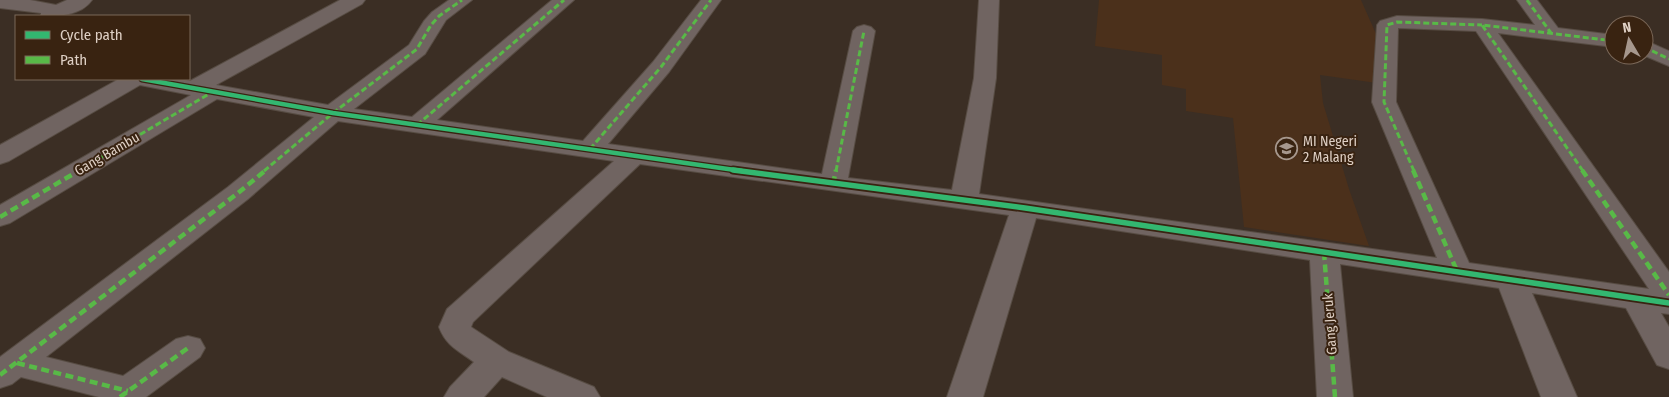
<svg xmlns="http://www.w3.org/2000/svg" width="1669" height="397" font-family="'Fira Sans Condensed',sans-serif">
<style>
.built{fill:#4b301b}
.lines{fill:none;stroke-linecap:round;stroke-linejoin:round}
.minor-casing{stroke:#574c43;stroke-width:2}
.minor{fill:#706461;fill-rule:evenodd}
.quiet-far1{stroke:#58b947;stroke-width:3;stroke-dasharray:6 3;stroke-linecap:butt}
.quiet{stroke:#58b947;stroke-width:4.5;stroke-dasharray:8 4.5;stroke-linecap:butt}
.cycleway-far1-casing{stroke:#392311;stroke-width:7}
.cycleway-casing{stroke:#392311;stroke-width:9}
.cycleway-far1{stroke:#33b770;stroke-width:4.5}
.cycleway{stroke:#33b770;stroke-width:5.5}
.labels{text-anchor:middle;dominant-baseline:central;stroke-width:4;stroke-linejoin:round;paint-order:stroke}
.poi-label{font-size:14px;fill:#dfd0c5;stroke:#392311;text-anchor:start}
.street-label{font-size:14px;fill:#dfd0c5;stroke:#392311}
</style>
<rect width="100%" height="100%" fill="#3b2e24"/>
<!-- built -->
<path class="built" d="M1099 0H1361L1380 43 1377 83 1320 75 1323 103 1349 189 1369 246 1244 227 1233 118 1186 111V89L1162 85V55L1095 46Z"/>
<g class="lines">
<defs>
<path id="minor" d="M0 0H30L56 5 67 0H92C81 16 58 16 41 16V13L0 8Z
M340 0H365L362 4 216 85 328 105 409 45 424 21 432 12 449 0H472L446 20 425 54 354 109 412 117 552 0H574L437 120 583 141 653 62 701 0H721L669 72 608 144 822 174 853 31 857 27 864 25 871 27 875 31 848 178 952 190 974 78 979 0H999L996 78 979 194 1437 258 1372 102 1377 25 1380 21 1397 16 1482 19 1535 25 1517 0H1537L1558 28 1614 35V47L1498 33 1669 272V314L1661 313 1669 327V369L1657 365 1626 308 1532 293 1577 397H1541L1499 288 1340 264 1353 397H1317L1310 260 1036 218 983 397H947L1009 215 640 164 473 322 471 327 509 352 594 387 600 397H547L502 377 484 397H444L450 387 474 362C459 351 446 346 439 327L447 309 614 161 338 121 248 199 46 357 123 376 176 339 188 336 200 339 205 348 200 357 146 397H99L21 377 12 384 0 388V357L228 187 314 117 217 99 10 223 0 226V205L191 95 140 85 9 161 0 164V145L119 79H180L190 81ZM1398 28 1476 31 1649 289 1469 263 1396 102Z
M1644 40 1669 51V66L1643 55Z"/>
</defs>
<!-- minor casing -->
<use href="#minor" class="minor-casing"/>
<!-- minor -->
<use href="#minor" class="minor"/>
<!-- quiet-far1 -->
<path class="quiet-far1" d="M1527 0 1551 33
M1644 47 1669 59
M417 125 564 0
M590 149 661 67 711 0
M78 171 214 91
M264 171 333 113 417 49 431 25 439 16 462 0
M836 171 864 31
M1414 171 1384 102 1387 25 1397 22 1482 25
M1583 171 1482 25 1614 41"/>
<!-- quiet -->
<path class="quiet" d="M1413 170 1457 271
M1582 170 1669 295
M833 184 836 170
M0 217 80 170
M1324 252 1335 397
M17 363 128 391
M0 375 238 193 266 170
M120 397 188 348"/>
<defs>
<path id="cycleway-far1" d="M142 79 333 113 742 171"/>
<path id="cycleway" d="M733 170 1025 208 1669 303"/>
</defs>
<!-- cycleway-far1 casing -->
<use href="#cycleway-far1" class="cycleway-far1-casing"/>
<!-- cycleway casing -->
<use href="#cycleway" class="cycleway-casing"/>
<!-- cycleway-far1 -->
<use href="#cycleway-far1" class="cycleway-far1"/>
<!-- cycleway -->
<use href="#cycleway" class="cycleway"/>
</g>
<!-- icons -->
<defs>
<symbol id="school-ring" viewBox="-11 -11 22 22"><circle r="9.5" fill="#392311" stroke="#a6978d" stroke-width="1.5"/><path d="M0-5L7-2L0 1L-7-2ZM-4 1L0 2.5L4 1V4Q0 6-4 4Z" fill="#a6978d"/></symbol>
</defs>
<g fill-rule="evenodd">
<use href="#school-ring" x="1274" y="136" width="25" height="25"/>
</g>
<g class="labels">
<!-- poi labels -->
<g class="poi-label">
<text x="1303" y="141">MI Negeri<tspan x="1303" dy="16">2 Malang</tspan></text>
</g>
<!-- street labels -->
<g class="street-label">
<text transform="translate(107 154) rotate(-30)">Gang Bambu</text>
<text transform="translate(1330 324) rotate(-94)">Gang Jeruk</text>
</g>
</g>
<!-- legend -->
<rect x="15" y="15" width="175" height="65" fill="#392311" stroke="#7b6859"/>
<rect x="25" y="31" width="25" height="8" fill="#33b770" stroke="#7b6859"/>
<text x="60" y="40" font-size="15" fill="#dfd0c5">Cycle path</text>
<rect x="25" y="56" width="25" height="8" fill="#58b947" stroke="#7b6859"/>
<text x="60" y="65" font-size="15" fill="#dfd0c5">Path</text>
<!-- north arrow -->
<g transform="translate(1629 40) rotate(351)"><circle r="24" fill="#392311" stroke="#7b6859"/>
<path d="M0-4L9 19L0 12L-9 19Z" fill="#a6978d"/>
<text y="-8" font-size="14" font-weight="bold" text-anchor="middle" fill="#dfd0c5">N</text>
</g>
</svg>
